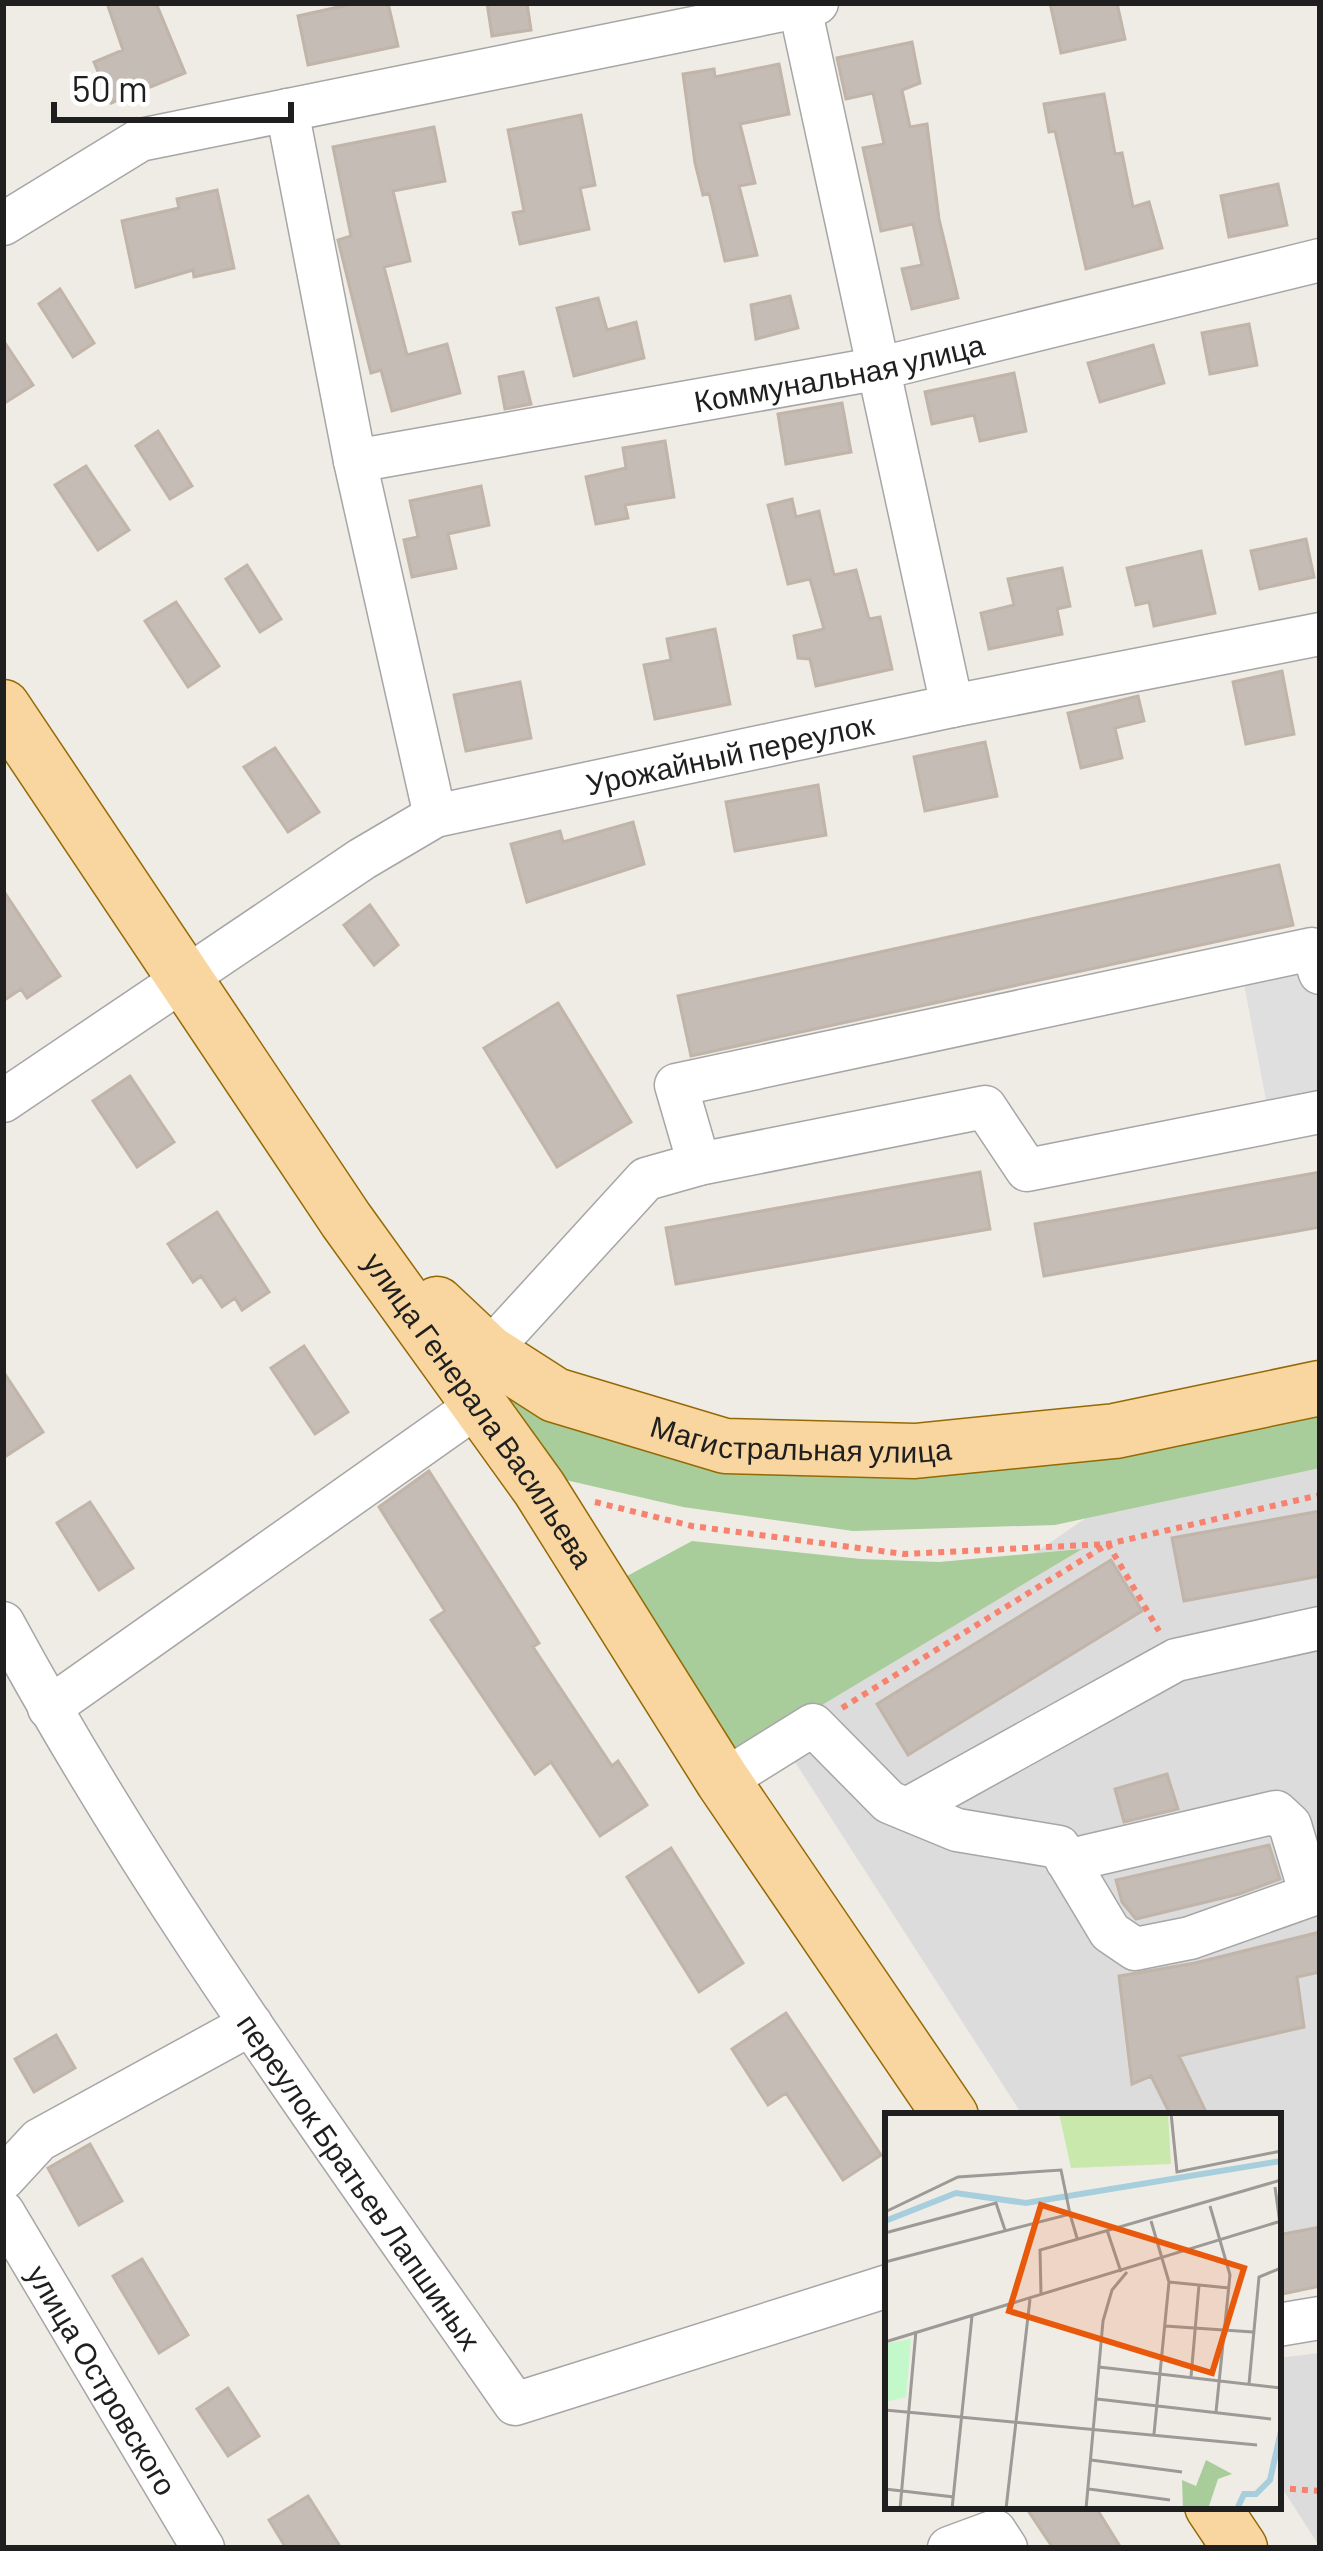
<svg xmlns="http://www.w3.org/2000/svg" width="1323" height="2551" font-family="Barlow,sans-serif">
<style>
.residential{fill:#dddcdc}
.forest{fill:#a8cd9b}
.parking{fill:#dfdfdf}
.building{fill:#c4bcb5;stroke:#c1b4a8;stroke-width:3}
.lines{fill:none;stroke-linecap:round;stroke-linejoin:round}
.minor-casing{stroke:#a6a6a6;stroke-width:45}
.major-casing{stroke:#956a04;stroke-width:57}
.path{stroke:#f6826f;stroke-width:6;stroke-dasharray:6 6;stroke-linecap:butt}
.minor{stroke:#fff;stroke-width:42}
.major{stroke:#f9d6a0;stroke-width:54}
.labels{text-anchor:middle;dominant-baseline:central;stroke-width:9;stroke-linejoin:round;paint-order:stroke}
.street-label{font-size:30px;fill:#1f1f1f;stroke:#fff}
.inset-river{fill:none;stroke:#a7cedc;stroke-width:6}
.inset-road{fill:none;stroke:#9c9a96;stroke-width:3}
.view{fill:#e8590c;fill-opacity:0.15;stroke:#e8590c;stroke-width:6}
.inset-edge{fill:none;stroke:#1f1f1f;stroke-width:6}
</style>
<rect width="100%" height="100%" fill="#efece5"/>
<!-- residential -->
<path class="residential" d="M1320 1459V2265L1278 2272V2116H1023L775 1731 1118 1496Z
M1320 2353V2547L1278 2482V2358Z"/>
<!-- forest -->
<path class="forest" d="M493 1391 540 1412 895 1474 1123 1457 1320 1416V1468L1055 1525 853 1531 683 1507 557 1478Z
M692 1541 861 1559 939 1562 1082 1549 732 1759 616 1582Z"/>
<!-- parking -->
<path class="parking" d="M1320 971V1112L1270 1121 1244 984Z"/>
<!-- building -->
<path class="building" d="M107 3H156L185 73 111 103 94 62 123 50Z
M356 3H388L398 46 308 65 298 16Z
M487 3H527L531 30 492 36Z
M1050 3H1117L1125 39 1061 53Z
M912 42 920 83 902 90 910 127 927 124 939 219 958 298 912 309 902 269 922 265 913 224 881 231 863 148 884 144 873 93 846 99 837 58Z
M779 64 789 114 740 124 755 183 739 186 757 255 725 261 709 193 703 195 695 163 683 74 714 69 715 77Z
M1104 94 1115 154 1122 153 1133 207 1149 202 1162 248 1086 269 1055 131 1049 132 1044 104Z
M581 115 595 185 580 188 589 229 520 244 513 213 524 211 508 130Z
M434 127 445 181 393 191 410 261 384 267 407 355 447 344 460 393 392 411 381 370 371 373 338 240 351 236 333 147Z
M1278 184 1287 225 1229 237 1221 196Z
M217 190 234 268 194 277 193 270 136 287 122 221 179 208 177 199Z
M60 289 94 343 73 357 39 304Z
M790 296 798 328 756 339 751 305Z
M598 298 607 330 636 322 644 358 574 376 557 308Z
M1249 324 1257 365 1210 374 1202 333Z
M3 340 33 385 3 404Z
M1153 345 1164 383 1100 402 1088 363Z
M523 372 531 404 505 409 499 377Z
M1014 373 1026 431 980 441 974 415 932 424 925 392Z
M842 403 851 452 786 464 778 414Z
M158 431 192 486 170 499 136 446Z
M665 441 674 497 625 505 628 518 596 524 586 477 626 468 623 448Z
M86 466 129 530 98 550 55 485Z
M481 486 489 525 448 534 456 568 412 577 404 540 418 537 410 501Z
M792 499 796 517 819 511 834 575 856 570 869 619 880 617 892 669 816 686 810 659 798 658 794 636 824 629 810 579 788 584 768 505Z
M1306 539 1314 577 1260 589 1251 551Z
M1201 551 1215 613 1154 626 1149 602 1136 605 1127 568Z
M247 565 281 619 260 632 226 579Z
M1062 568 1070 606 1057 609 1062 634 989 649 981 613 1014 605 1008 579Z
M176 602 219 666 188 687 145 621Z
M715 629 730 704 655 719 644 665 671 660 667 639Z
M1282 671 1294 734 1246 744 1233 682Z
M520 682 531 738 466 751 454 695Z
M1138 696 1144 721 1115 728 1122 758 1081 768 1068 713Z
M985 742 997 796 925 811 914 757Z
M275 748 319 812 288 832 244 767Z
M818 785 826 835 735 851 726 802Z
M633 822 644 864 527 902 511 844 560 831 563 842Z
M1279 865 1293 925 691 1056 678 996Z
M3 890 60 976 27 998 21 989 3 1001Z
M370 905 398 945 374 965 344 925Z
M558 1003 631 1122 557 1167 484 1048Z
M130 1076 174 1142 137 1167 93 1101Z
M980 1172 990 1229 676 1284 666 1228Z
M1320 1172V1227L1044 1276 1035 1224Z
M217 1212 269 1292 242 1310 235 1298 222 1307 201 1276 193 1282 168 1244Z
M304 1346 348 1412 315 1434 271 1368Z
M3 1371 43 1432 3 1458Z
M429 1471 539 1643 533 1647 612 1766 618 1761 647 1805 600 1836 551 1762 535 1774 431 1620 445 1611 379 1507Z
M90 1502 133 1568 99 1590 57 1523Z
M1320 1511V1576L1184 1601 1172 1538Z
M1111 1560 1142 1611 908 1755 877 1704Z
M1167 1774 1178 1809 1124 1822 1115 1789Z
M1269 1845 1280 1879 1239 1894 1136 1919 1122 1902 1116 1880Z
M671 1848 743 1963 699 1992 627 1877Z
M1320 1932V1972L1297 1977 1304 2027 1179 2056 1208 2116H1171L1151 2076 1132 2084 1119 1976 1195 1963Z
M786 2013 881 2155 843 2180 786 2093 768 2105 732 2049Z
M56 2035 75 2068 34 2092 15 2059Z
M90 2144 122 2201 79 2225 48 2168Z
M1320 2227V2286L1278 2295V2235Z
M142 2259 188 2335 159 2353 113 2276Z
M228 2388 259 2436 228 2456 197 2409Z
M308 2496 341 2548H286L269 2520Z
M1025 2506H1095L1121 2548H1053Z"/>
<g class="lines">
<defs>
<g id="minor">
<path d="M799 3 952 706"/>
<path d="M287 110 355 461 435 816"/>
<path d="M3 224 140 140 817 3"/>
<path id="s1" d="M355 461 881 368 1320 260"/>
<path id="s2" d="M3 1101 362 859 435 816 952 706 1320 634"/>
<path d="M699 1164 985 1107 1027 1170 1320 1112"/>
<path d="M488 1352 646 1179 699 1164 676 1085 1312 949 1320 973"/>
<path id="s3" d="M3 1623C151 1897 338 2149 515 2404L888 2286"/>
<path d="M49 1708 481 1403"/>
<path d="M723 1781 813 1725 889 1802 957 1830 1059 1847 1110 1932 1135 1949 1190 1938 1311 1895 1290 1825 1276 1812 1067 1861"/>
<path d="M907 1809 1176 1660 1320 1628"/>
<path d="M3 2179 39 2140 251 2024"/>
<path id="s4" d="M3 2212 203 2548"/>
<path d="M1278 2325 1320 2318"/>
<path d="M949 2548 995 2531 1006 2548"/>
</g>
<g id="major">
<path id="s5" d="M3 707 346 1220 539 1488 723 1781 951 2116"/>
<path id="s6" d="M437 1304 488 1352 555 1395 725 1446 915 1451 1115 1431 1320 1388"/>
<path d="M1212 2506 1240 2548"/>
</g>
</defs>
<!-- minor casing -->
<use href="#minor" class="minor-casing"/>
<!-- major casing -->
<use href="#major" class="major-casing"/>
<!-- path -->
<path class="path" d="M595 1502 692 1526 904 1554 1108 1544 1320 1495
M842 1708 1108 1544 1159 1631
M1278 2488 1320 2491"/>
<!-- minor -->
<use href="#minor" class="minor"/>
<!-- major -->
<use href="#major" class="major"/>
</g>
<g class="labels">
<!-- street labels -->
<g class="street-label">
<text stroke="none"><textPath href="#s1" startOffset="492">Коммунальная улица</textPath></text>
<text stroke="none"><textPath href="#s2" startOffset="819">Урожайный переулок</textPath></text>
<text stroke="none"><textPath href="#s5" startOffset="849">улица Генерала Васильева</textPath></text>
<text stroke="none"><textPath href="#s6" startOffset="402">Магистральная улица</textPath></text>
<text stroke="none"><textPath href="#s3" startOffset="663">переулок Братьев Лапшиных</textPath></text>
<text stroke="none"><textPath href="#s4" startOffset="195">улица Островского</textPath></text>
</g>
</g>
<!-- overview -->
<g transform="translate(885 2113)">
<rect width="396" height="396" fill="#efece5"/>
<path d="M174 0H283L286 51 186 55Z" fill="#c8e8ac"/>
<path d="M321 347 347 361 333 366 323 396H298L297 367 311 373Z" fill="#a8cd9b"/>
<path d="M26 226 21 284 0 289V231Z" fill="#c3f8ca"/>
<path class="inset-river" d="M0 108 71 80 141 90 396 48M352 396 359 381H371L385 367 396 318"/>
<path class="inset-road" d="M286 0 292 59 396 38M390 74 396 118M325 93 345 162 331 299M0 99 73 64 176 57 185 101M266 108 284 169 269 321M222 117 236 159M0 120 111 90 120 117M0 149 185 101 192 125M284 169 344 175M156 181 155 137 396 67M280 213 368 219M0 229 396 108M214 254 396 275M306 264 314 172M364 271 374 164 396 155M212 286 386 306M0 297 372 332M206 347 297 359M0 376 69 384M204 376 285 387M15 396 31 218M67 396 87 203M121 396 145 186M201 396 218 208 227 177 242 159"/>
<path class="view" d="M156 92 359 155 327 260 124 198Z"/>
<rect width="396" height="396" class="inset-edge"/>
</g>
<!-- border -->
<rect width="1323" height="2551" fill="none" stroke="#1f1f1f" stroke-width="12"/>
<!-- scale -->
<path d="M54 102v18h237v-18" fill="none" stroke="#1f1f1f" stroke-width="6"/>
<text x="72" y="102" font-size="36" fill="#1f1f1f" stroke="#ffffff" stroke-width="9" paint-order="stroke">50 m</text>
</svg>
